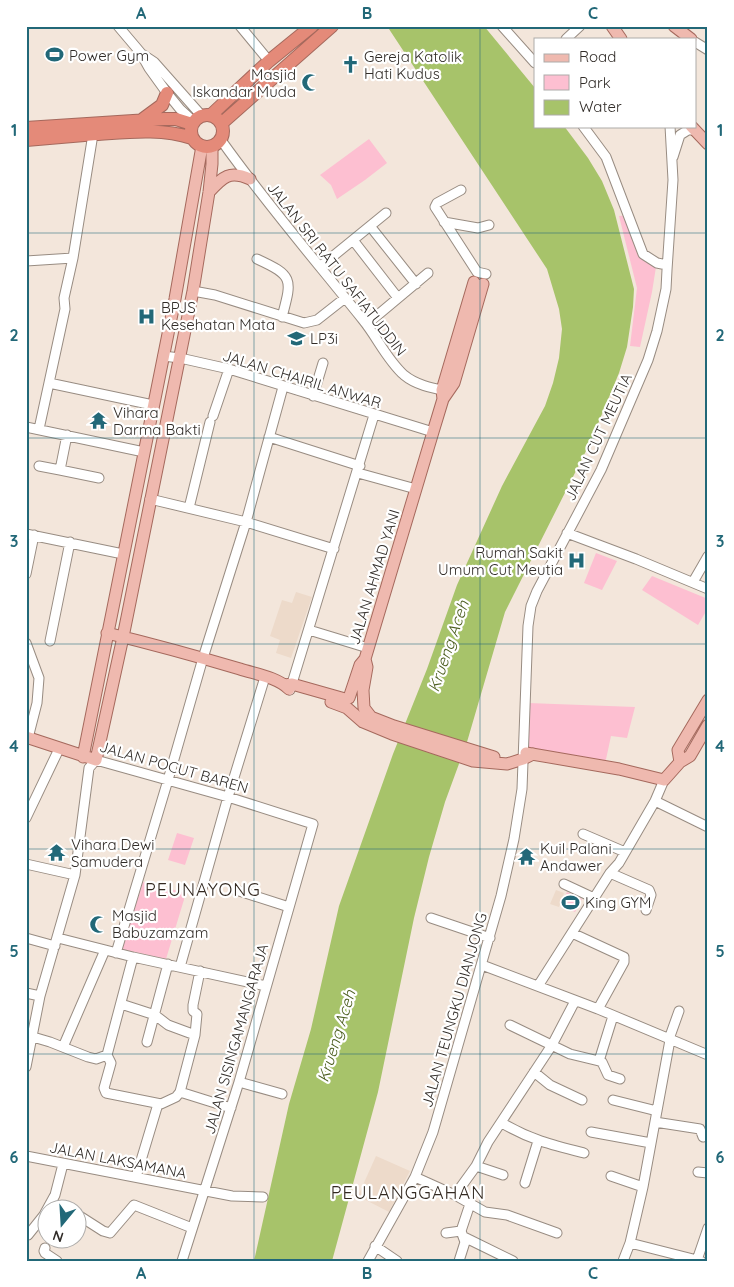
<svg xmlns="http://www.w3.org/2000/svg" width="734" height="1287" font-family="Quicksand,sans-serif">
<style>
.built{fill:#eddaca}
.green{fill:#fdbfd1}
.water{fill:#a7c36a}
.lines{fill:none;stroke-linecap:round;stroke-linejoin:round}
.minor-casing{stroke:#988c82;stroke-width:11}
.major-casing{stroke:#a5695d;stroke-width:13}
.highway-casing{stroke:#a5695d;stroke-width:14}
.minor{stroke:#fff;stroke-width:9}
.major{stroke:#efb9af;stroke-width:11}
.highway{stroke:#e48a79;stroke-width:12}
.grid{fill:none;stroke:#226878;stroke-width:1;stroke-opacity:0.55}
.labels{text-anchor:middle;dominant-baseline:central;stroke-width:4.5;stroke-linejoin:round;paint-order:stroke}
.poi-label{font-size:15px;fill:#312c28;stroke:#fff;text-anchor:start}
.street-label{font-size:15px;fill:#312c28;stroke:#fff}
.water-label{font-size:16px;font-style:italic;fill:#4d5f20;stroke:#fff}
.quarter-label{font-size:18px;letter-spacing:1px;fill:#332921;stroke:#fff}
.neatline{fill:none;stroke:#226878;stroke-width:2}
.grid-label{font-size:16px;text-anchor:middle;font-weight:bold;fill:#226878}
</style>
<rect width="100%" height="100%" fill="#f3e6db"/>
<!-- built -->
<path class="built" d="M296 592 312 597 291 658 276 653 280 640 270 636 282 600 292 603Z
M556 890 564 893 559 907 550 904Z
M376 1156 410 1171 389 1212 358 1196Z"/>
<!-- green -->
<path class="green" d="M369 139 387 163 365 180 337 199 331 185 320 175Z
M631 215 644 252 640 258 656 267 652 292 640 347 630 346 637 288 619 216Z
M596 553 617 561 602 590 584 583Z
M652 576 708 599V608L698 625 642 590Z
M528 703 635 707 627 738 611 736 605 764 529 748 525 744Z
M177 833 194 838 185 865 168 860Z
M143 882 186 893 166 959 121 949Z
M567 892 582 899 575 912 561 905Z"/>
<!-- water -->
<path class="water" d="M387 26H484L535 88V126H564L588 158 602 181 614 210 634 289 633 307 627 347 619 373 590 443 505 612 467 742 445 802 429 857 414 918 378 1092 332 1261H254L289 1104 311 1029 339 906 393 754 427 669 457 585 502 486 545 406 553 383 559 358 562 329 559 309 547 269Z"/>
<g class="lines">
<defs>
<path id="minor" d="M118 26 140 52 149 68 167 93 180 109 193 121
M240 26 269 61
M502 26 535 63
M566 39 580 26
M695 42 708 50
M142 54 154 62 201 115
M583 126 606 157 643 254 657 263 667 265
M221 140C265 202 315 260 363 320 377 337 387 360 404 375 416 385 432 388 447 391
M673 157 680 135 688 130H695
M461 190 437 203 435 207 477 272 486 274
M444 222 478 228 489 225
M370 226 416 284
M353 240 398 298
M257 259C294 276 292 279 282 317
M26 261 73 258
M321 266 386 213
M193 291 215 295 304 323 317 320 345 298
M367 324 428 273
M163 356 180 358 229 369 433 432
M49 383 153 405
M313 396 323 363
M213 416 229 369
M26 427 144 452
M39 429 65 309 64 298 73 258 93 134
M67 435 60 470 99 478
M269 437 360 466
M39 466 60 470
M358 473 416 489
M150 499 246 522 334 549
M189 508 210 422
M567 533 636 559 708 589
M26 534 123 554
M26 574 34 535
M693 582 708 556
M309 630 368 648
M50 641 70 542
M26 643 39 678 37 703 28 738
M290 690 374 415
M655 801 708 827
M26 818 59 749
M583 834 625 852
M26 864 75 875
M610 873 649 890 651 895 646 910
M564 884 594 898
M236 890 289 907
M431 918 490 938
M572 933 624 957V962L598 1009
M26 938 55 946
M58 938 133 957 266 986
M116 953 168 780 203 658 246 522 283 387
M482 965 598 1009 708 1055
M180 967 228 797 265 677
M538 986 610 873 619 863 655 801 664 780
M26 993 40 996
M613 1016 599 1061 602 1062 608 1075 620 1079
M510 1025 570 1054 599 1061
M195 1035 197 1014 193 1011V1005L200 971
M33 1037 50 1042 88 1057 96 1059 107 1055 133 957
M669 1039 679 1011
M147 1042 168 964
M63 1047 105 950
M107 1055 111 1063 104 1088 106 1093 161 1104 176 1097 180 1092 195 1035 168 1025 155 1015 121 1004
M26 1067 40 996 75 875 89 768 96 760 228 797 313 824 239 1082 182 1261
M534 1072 550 1085 582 1100
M239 1082 282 1094
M180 1092 231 1108
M613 1100 657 1111
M655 1122 700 1129 703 1137
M502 1123C531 1140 552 1145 584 1153
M591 1132 651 1143
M26 1156 232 1196 263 1197
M476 1166 503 1175
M698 1172 708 1173
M611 1176 643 1187
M136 1177 158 1104
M415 1177 455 1195 485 1212 507 1215 557 1233
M525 1183 538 1141
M455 1195 476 1166 488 1142 552 1045 575 1001
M78 1215 103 1231 110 1233 134 1205 192 1228
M461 1231 470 1204
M446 1233 461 1231
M28 1235 44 1215 55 1195 63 1164
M464 1237 513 1261
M630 1243 701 1261
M375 1246 397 1261
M45 1248 44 1251 45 1253 57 1261
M697 1260 708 1228
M368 1261 415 1177 433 1132 501 896 514 839 522 789 528 626 531 606 537 591 601 470 648 360 657 331 666 289 667 270 673 180 670 126
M459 1261 465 1242 461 1231
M623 1261 630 1243 643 1187 670 1040"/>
<path id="major" d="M612 26 621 39
M674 26 691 39
M691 126 708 144
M209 192C223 177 229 170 250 179
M443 399 442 390 474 282
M107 633C152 644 196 656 240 669 255 674 277 677 289 689
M365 659 367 667 363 690 364 708 371 717 394 726 494 757
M285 685 292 684 345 699 349 698 360 665 365 659 433 432 443 399 454 383 483 284
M331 702 347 708 363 722 392 734 473 761 507 764 523 759 533 754
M26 737 96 760 123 637 193 291 209 192 212 164V146
M526 753 619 769 664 780 680 762 690 756 708 725
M83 757 175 299 202 146
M680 762 678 750 708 700"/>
<path id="highway" d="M191 131a16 16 0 1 1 32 0a16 16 0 1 1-32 0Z
M211 115 269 61 312 26
M143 119 162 105 167 93
M222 123 332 26
M26 128 164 119H176L192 124
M26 140C50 138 73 136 96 134 128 132 161 128 192 138"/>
</defs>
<!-- minor casing -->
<use href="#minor" class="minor-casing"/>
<!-- major casing -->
<use href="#major" class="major-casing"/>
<!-- highway casing -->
<use href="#highway" class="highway-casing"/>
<!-- minor -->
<use href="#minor" class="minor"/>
<!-- major -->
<use href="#major" class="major"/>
<!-- highway -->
<use href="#highway" class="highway"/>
</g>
<!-- grid -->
<path class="grid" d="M254 26V1261M480 26V1261M26 233H708M26 438H708M26 644H708M26 849H708M26 1054H708"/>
<!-- icons -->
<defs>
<symbol id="stadium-bare" viewBox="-9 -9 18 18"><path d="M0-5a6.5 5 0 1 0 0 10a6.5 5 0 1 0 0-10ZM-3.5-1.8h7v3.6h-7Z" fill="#226878" stroke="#fff" stroke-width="2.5" paint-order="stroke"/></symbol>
<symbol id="church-bare" viewBox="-9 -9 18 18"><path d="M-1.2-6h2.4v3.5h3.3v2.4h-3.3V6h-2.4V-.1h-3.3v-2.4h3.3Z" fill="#226878" stroke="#fff" stroke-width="2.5" paint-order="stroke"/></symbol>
<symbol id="mosque-bare" viewBox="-9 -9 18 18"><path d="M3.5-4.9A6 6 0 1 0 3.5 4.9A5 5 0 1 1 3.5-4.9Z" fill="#226878" stroke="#fff" stroke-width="2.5" paint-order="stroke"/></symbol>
<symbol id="hospital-bare" viewBox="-9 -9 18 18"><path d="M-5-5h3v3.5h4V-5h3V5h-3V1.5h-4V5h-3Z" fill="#226878" stroke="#fff" stroke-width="2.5" paint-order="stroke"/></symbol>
<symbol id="university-bare" viewBox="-9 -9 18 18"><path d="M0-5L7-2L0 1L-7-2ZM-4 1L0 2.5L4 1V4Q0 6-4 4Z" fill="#226878" stroke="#fff" stroke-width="2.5" paint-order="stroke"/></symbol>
<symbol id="temple-bare" viewBox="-9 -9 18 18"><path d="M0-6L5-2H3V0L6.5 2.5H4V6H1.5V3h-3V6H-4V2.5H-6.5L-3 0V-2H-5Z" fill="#226878" stroke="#fff" stroke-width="2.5" paint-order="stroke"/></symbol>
</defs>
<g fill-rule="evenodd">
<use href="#stadium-bare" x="42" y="42" width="25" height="25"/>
<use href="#church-bare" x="338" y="52" width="25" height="25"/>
<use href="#mosque-bare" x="298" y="70" width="25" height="25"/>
<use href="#hospital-bare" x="134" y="304" width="25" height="25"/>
<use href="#university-bare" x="284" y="326" width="25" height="25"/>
<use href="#temple-bare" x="86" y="408" width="25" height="25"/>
<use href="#hospital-bare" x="564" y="548" width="25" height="25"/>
<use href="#temple-bare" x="44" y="840" width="25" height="25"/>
<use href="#temple-bare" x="514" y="844" width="25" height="25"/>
<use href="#stadium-bare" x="558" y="890" width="25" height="25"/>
<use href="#mosque-bare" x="86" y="912" width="25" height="25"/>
</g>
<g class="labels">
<!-- poi labels -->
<g class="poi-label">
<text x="69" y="55">Power Gym</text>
<text x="364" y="56">Gereja Katolik<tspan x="364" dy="17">Hati Kudus</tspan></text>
<text x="296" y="74" text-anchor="end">Masjid<tspan x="296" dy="17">Iskandar Muda</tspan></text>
<text x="161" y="307">BPJS<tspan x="161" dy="17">Kesehatan Mata</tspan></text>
<text x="310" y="338">LP3i</text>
<text x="113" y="412">Vihara<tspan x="113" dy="17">Darma Bakti</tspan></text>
<text x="563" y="552" text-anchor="end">Rumah Sakit<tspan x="563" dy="17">Umum Cut Meutia</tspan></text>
<text x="71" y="844">Vihara Dewi<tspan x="71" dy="17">Samudera</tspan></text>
<text x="540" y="848">Kuil Palani<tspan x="540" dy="17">Andawer</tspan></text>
<text x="585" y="902">King GYM</text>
<text x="112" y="915">Masjid<tspan x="112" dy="17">Babuzamzam</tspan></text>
</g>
<!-- street labels -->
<g class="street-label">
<text transform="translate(337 269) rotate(52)">JALAN SRI RATU SAFIATUDDIN</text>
<text transform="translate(302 379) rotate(17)">JALAN CHAIRIL ANWAR</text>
<text transform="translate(598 437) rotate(-65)">JALAN CUT MEUTIA</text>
<text transform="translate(374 577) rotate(-73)">JALAN AHMAD YANI</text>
<text transform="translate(174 767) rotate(16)">JALAN POCUT BAREN</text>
<text transform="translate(454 1010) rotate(-74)">JALAN TEUNGKU DIANJONG</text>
<text transform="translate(236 1039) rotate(-74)">JALAN SISINGAMANGARAJA</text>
<text transform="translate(118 1160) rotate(11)">JALAN LAKSAMANA</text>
</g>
<!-- water labels -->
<g class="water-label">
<text transform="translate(448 646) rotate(-71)">Krueng Aceh</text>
<text transform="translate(336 1036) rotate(-73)">Krueng Aceh</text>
</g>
<!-- quarter labels -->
<g class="quarter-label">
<text x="203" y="889">PEUNAYONG</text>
<text x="408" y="1192">PEULANGGAHAN</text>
</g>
</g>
<!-- border -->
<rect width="734" height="1287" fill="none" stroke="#ffffff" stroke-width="55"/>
<!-- legend -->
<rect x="534" y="38" width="162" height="90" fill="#ffffff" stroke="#adaba9"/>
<rect x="544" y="54" width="25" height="8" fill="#efb9af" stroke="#adaba9"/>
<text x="579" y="62" font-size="15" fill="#312c28">Road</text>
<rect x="544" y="75" width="25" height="15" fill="#fdbfd1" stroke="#adaba9"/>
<text x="579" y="88" font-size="15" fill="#312c28">Park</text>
<rect x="544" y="100" width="25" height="15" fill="#a7c36a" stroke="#adaba9"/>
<text x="579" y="112" font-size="15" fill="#312c28">Water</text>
<!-- north arrow -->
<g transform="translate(62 1224) rotate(198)"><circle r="24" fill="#ffffff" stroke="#adaba9"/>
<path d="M0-4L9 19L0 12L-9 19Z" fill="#226878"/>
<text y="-8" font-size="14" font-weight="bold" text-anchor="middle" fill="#312c28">N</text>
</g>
<rect x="28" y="28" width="678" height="1232" class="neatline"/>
<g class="grid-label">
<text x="141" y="19">A</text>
<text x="367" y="19">B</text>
<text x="593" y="19">C</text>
<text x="14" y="136">1</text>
<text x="720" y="136">1</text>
<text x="14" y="341">2</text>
<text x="720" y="341">2</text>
<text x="14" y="547">3</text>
<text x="720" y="547">3</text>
<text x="14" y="752">4</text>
<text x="720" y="752">4</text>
<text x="14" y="957">5</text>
<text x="720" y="957">5</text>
<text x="14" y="1163">6</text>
<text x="720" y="1163">6</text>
<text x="141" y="1279">A</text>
<text x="367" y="1279">B</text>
<text x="593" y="1279">C</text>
</g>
</svg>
